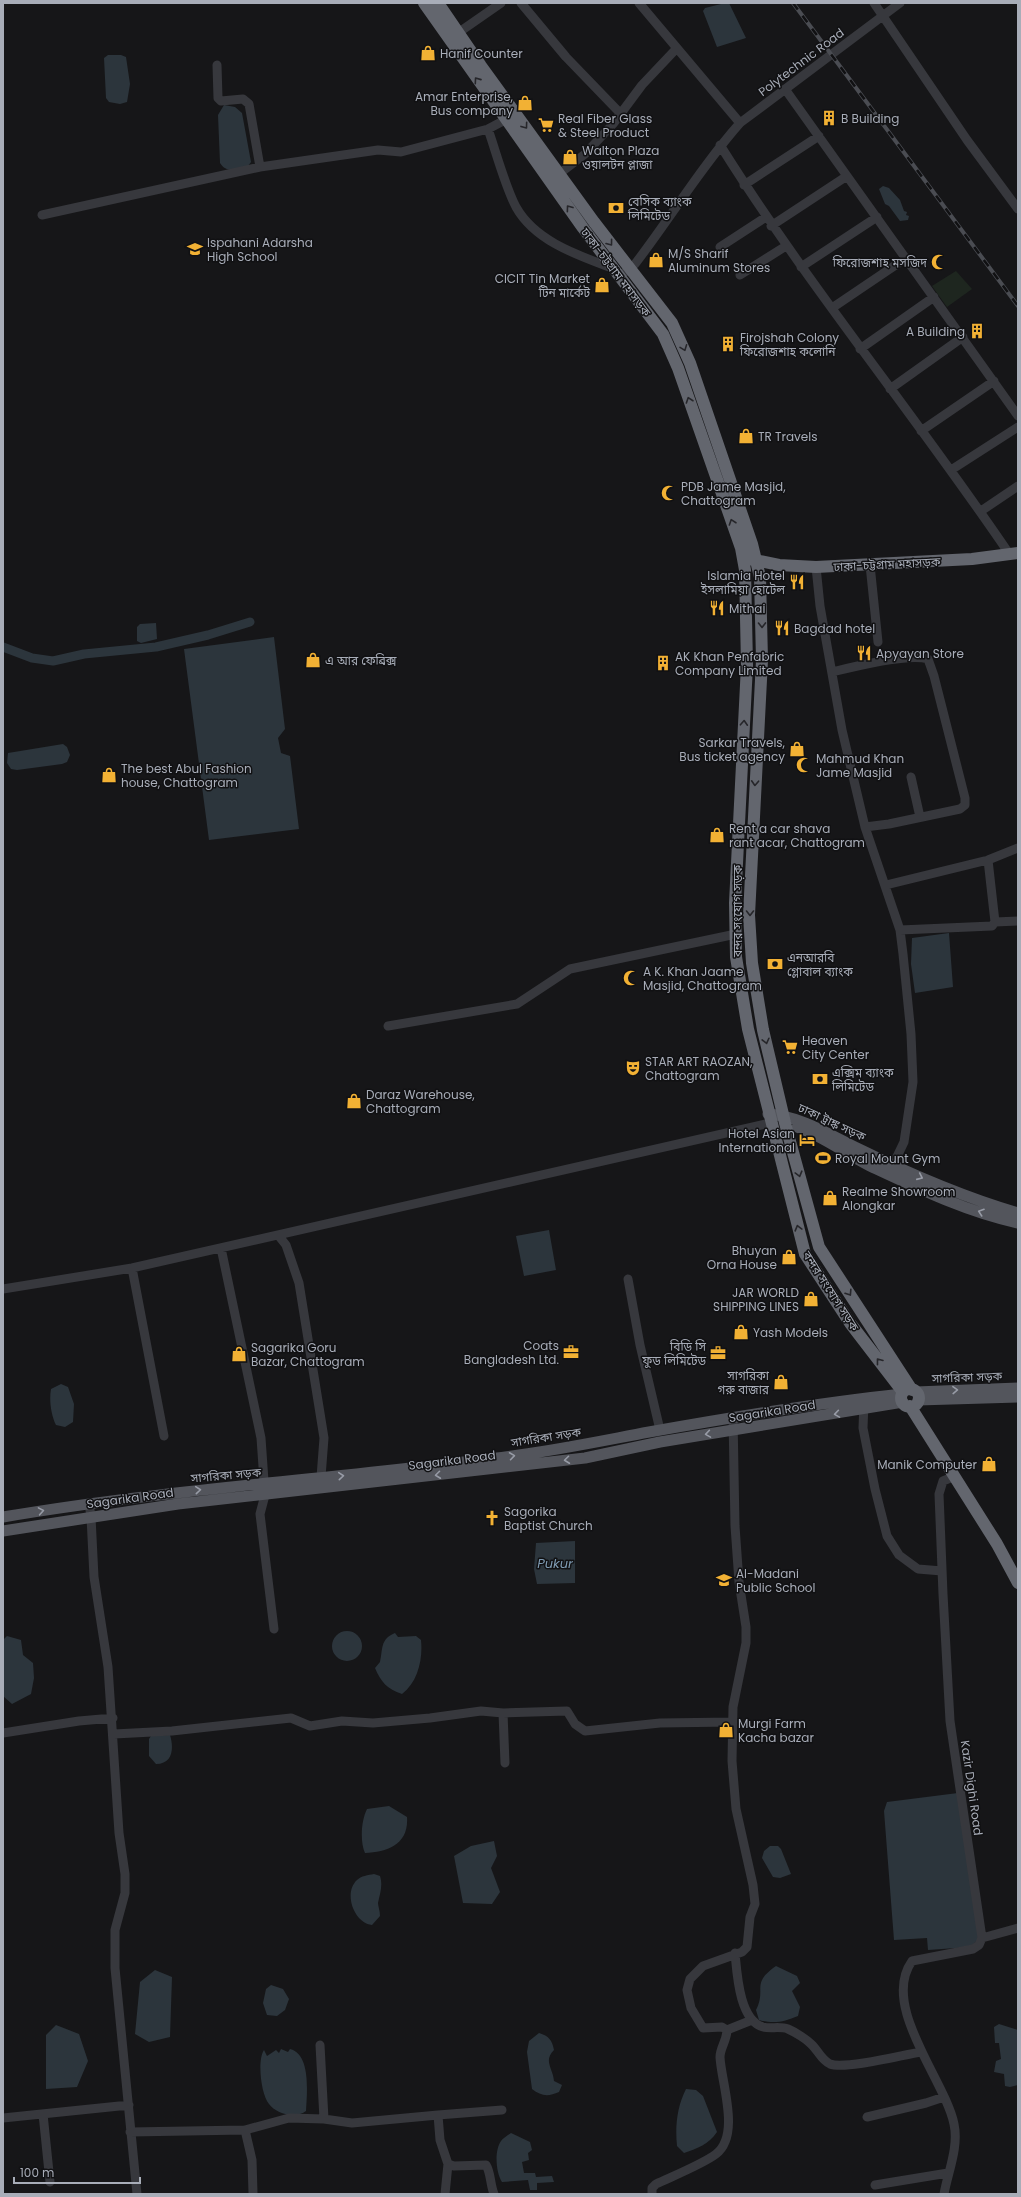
<svg xmlns="http://www.w3.org/2000/svg" width="1021" height="2197" font-family="Poppins,'Noto Sans Bengali',sans-serif">
<style>
.green{fill:#1e261f}
.water{fill:#2c353c}
.lines{fill:none;stroke-linecap:round;stroke-linejoin:round}
.canal{stroke:#2c353c;stroke-width:9}
.minor{stroke:#37383d;stroke-width:9}
.major{stroke:#53555c;stroke-width:11}
.highway{stroke:#63666e;stroke-width:12}
.rail-casing{stroke:#4a4c52;stroke-width:4}
.rail{stroke:#111113;stroke-width:2.5;stroke-dasharray:8;stroke-linecap:butt}
.oneway{stroke:#26262a}
.oneway2{stroke:#979ba6}
.labels{text-anchor:middle;dominant-baseline:central;stroke-width:3;stroke-linejoin:round;paint-order:stroke}
.poi-label{font-size:12px;fill:#a8adb8;stroke:#111113;text-anchor:start}
.street-label{font-size:12px;fill:#a8adb8;stroke:#111113}
.water-label{font-size:13px;font-style:italic;fill:#7f9bb3;stroke:#111113}
</style>
<rect width="100%" height="100%" fill="#161618"/>
<!-- green -->
<path class="green" d="M956 271 972 289 947 307 932 286Z"/>
<!-- water -->
<path class="water" d="M725 3H729L746 38 717 47 703 11 705 8Z
M108 55H121L126 57 130 84 127 102 120 104 109 102 106 98 104 58Z
M224 105 235 107 242 113 251 162 248 166C237 169 227 174 220 163L218 115Z
M883 186 889 188 900 200 904 211 907 212 906 215 909 216 908 220 900 221 889 206 885 204 879 189Z
M156 623 157 639 141 643 137 641V627L140 624Z
M274 637 285 729 278 738 281 753 290 756 299 829 209 840 184 649Z
M63 744 67 747 70 755 67 762 62 764 17 770 11 769 7 763 8 753Z
M949 933 953 987 915 993 911 964 912 938Z
M549 1230 556 1270 524 1276 516 1236Z
M61 1384 68 1387 74 1404 73 1422 65 1427 56 1425C51 1415 49 1400 51 1389Z
M575 1541V1583L537 1584 534 1569 536 1543Z
M332 1646a15 15 0 1 1 30 0a15 15 0 1 1-30 0Z
M395 1633 398 1637 416 1636 421 1640C423 1659 418 1682 402 1694 387 1689 381 1682 375 1668L380 1662C383 1649 380 1639 395 1633Z
M7 1636 21 1640 23 1655 33 1663 34 1678 31 1694 12 1704 3 1696V1640Z
M170 1735C174 1748 173 1764 156 1764L149 1756V1739L151 1736Z
M958 1793 980 1938 970 1947 928 1950 927 1938 894 1940 884 1811 887 1802Z
M389 1806 407 1817C409 1844 388 1852 365 1853 360 1842 361 1821 367 1809Z
M494 1841 497 1856 491 1868 500 1892 492 1904 463 1903 454 1856 471 1846Z
M770 1846H778L781 1849 791 1874 780 1878 773 1877 762 1858 764 1851Z
M374 1874 380 1876C383 1886 380 1893 378 1903 378 1906 380 1911 380 1916L372 1925C354 1923 343 1893 357 1880 361 1876 368 1875 374 1874Z
M776 1966 797 1976 800 1983 792 1991 800 2007 798 2016C784 2022 774 2024 759 2020L756 2010C767 1989 750 1984 776 1966Z
M155 1970 172 1977 170 2037 149 2042 135 2034 140 1982Z
M271 1985 283 1989 289 1999 285 2010 277 2016 267 2015 263 2003 266 1989Z
M999 2024 1018 2030V2085L1010 2087 1005 2086 1004 2074 994 2072 996 2061 1001 2059 999 2043H995L994 2027Z
M56 2025 79 2034 88 2061 77 2087 46 2089V2035Z
M539 2033C549 2036 552 2040 554 2050 543 2061 553 2068 554 2081L562 2085 559 2092C548 2097 541 2096 532 2089L527 2052 529 2041Z
M281 2049 288 2052 290 2049C311 2054 307 2093 306 2111 296 2119 276 2114 269 2104 261 2095 257 2060 264 2050L267 2056 276 2050 279 2053Z
M686 2089 696 2090 703 2096 717 2132C708 2145 698 2148 684 2153L677 2146C675 2126 677 2107 686 2089Z
M511 2133 530 2142 532 2150 528 2153 529 2160 522 2162 524 2173H535L536 2177 552 2176 554 2182 537 2183V2190H530L528 2180 502 2182C496 2173 494 2151 501 2141 503 2138 508 2135 511 2133Z"/>
<g class="lines">
<!-- canal -->
<path class="canal" d="M3 647 32 658 53 661 84 654 156 647 208 635 250 622"/>
<!-- minor -->
<path class="minor" d="M521 3 566 57 621 114
M639 3 740 123
M874 3 967 140 1018 209
M455 35 501 3
M217 65 218 98 221 101 243 99 249 104 260 167
M785 89 1018 416
M488 129C496 152 505 186 516 207 535 241 577 255 612 268
M720 145C809 287 916 416 1010 555
M559 174 585 154 613 124 642 85 677 48
M744 185 819 136
M42 215 260 167 378 150 401 152 488 129 505 120
M771 226 847 176
M720 247 766 217
M801 267 877 217
M625 272 635 264C671 217 701 167 740 123L900 3
M740 275 786 246
M832 308 906 258
M860 349 934 297
M890 389 963 337
M921 431 994 381
M951 470 1018 427
M981 511 1018 486
M870 565 878 642
M816 567 820 606 842 730 865 827 900 930 903 954 911 1034 913 1082 904 1142 893 1165
M832 672C852 667 910 653 928 659L934 676 965 798V805L960 809 889 824 865 827
M911 777 920 817
M988 860 995 922 1018 921
M886 885 988 860 1018 848
M900 930 992 926 995 922
M388 1026 517 1004 570 969 736 934
M278 1235 286 1245 299 1283 324 1438 321 1477
M221 1248 261 1438 265 1495 260 1514 274 1629
M132 1268 164 1436
M628 1279 640 1345 660 1430
M3 1289 132 1268 770 1123
M864 1402 863 1428 875 1489 887 1536 899 1555 918 1569 942 1571
M89 1503 91 1517 94 1577 108 1667 119 1833 125 1874V1893L115 1930V1968L137 2194
M3 1733 79 1721 113 1718
M114 1734 172 1731 291 1718 310 1726 342 1721 373 1723 430 1718 481 1711 503 1713
M505 1763 503 1713 567 1711 575 1724 585 1731 660 1723 732 1722
M982 1938 1018 1928
M735 1953C737 1973 739 2020 763 2027 771 2029 780 2026 788 2029 795 2032 806 2039 811 2044 818 2050 821 2060 830 2064 845 2070 902 2055 921 2052
M727 2030 722 2027 703 2028 691 2008 687 1990 690 1979 703 1966 742 1952 747 1947 750 1917 755 1904 753 1885 736 1809 732 1761 733 1707 746 1643V1627L739 1582 735 1526 733 1417
M727 2030 752 2020
M320 2045 324 2119
M43 2114 50 2182
M438 2115 502 2110
M867 2117 926 2103 944 2097
M3 2118 129 2105
M245 2130 252 2160 253 2193
M130 2132 245 2130 289 2118 324 2119 352 2123 438 2115 440 2140 448 2164 454 2166 486 2165C491 2173 490 2184 494 2194
M875 2185 948 2173
M445 2194 448 2164
M652 2194V2188L656 2184C673 2176 703 2164 716 2154 741 2135 721 2082 720 2057 720 2048 727 2040 727 2030
M944 2194C948 2172 959 2147 954 2124 945 2080 880 2006 912 1961L973 1949 979 1945 982 1938 950 1721 943 1594 939 1494 943 1481 955 1476"/>
<!-- major -->
<path class="major" d="M768 1114C801 1116 830 1135 859 1149 910 1174 963 1197 1018 1213
M797 1127C823 1136 846 1154 870 1166 917 1188 967 1212 1018 1223
M916 1392 1018 1388
M918 1400 1018 1397
M3 1517C174 1488 347 1478 519 1455 563 1449 606 1440 649 1432 733 1417 817 1403 902 1394
M3 1531 178 1504 585 1458 660 1442 903 1402"/>
<!-- highway -->
<path class="highway" d="M424 3 583 228 663 334 678 368 741 548 745 570 747 665 735 903 736 957 748 1029 805 1254 850 1323 903 1392
M438 3 481 66 594 222 672 323 690 363 752 544 760 577 762 660 749 915 752 963 763 1030 785 1123 819 1247 912 1390
M750 559 779 565 816 567 972 559 1018 553
M901 1398a9 9 0 1 1 18 0a9 9 0 1 1-18 0Z
M910 1406 997 1544 1018 1583"/>
<defs>
<path id="rail" d="M793 3 1018 306"/>
</defs>
<!-- rail casing -->
<use href="#rail" class="rail-casing"/>
<!-- rail -->
<use href="#rail" class="rail"/>
</g>
<!-- one-way arrows -->
<defs><path id="oneway-chevron" d="M-2-3.5L2.5 0L-2 3.5" fill="none" stroke-width="1.6" stroke-linecap="round" stroke-linejoin="round"/></defs>
<g class="oneway">
<use href="#oneway-chevron" transform="translate(477 80) rotate(-125)"/>
<use href="#oneway-chevron" transform="translate(525 126) rotate(54)"/>
<use href="#oneway-chevron" transform="translate(569 208) rotate(-126)"/>
<use href="#oneway-chevron" transform="translate(610 243) rotate(53)"/>
<use href="#oneway-chevron" transform="translate(684 348) rotate(69)"/>
<use href="#oneway-chevron" transform="translate(689 400) rotate(-109)"/>
<use href="#oneway-chevron" transform="translate(732 522) rotate(-109)"/>
<use href="#oneway-chevron" transform="translate(762 625) rotate(89)"/>
<use href="#oneway-chevron" transform="translate(744 723) rotate(-87)"/>
<use href="#oneway-chevron" transform="translate(755 783) rotate(93)"/>
<use href="#oneway-chevron" transform="translate(750 913) rotate(90)"/>
<use href="#oneway-chevron" transform="translate(766 1041) rotate(76)"/>
<use href="#oneway-chevron" transform="translate(799 1174) rotate(75)"/>
<use href="#oneway-chevron" transform="translate(798 1228) rotate(-105)"/>
<use href="#oneway-chevron" transform="translate(849 1293) rotate(57)"/>
<use href="#oneway-chevron" transform="translate(879 1361) rotate(-128)"/>
</g>
<g class="oneway2">
<use href="#oneway-chevron" transform="translate(920 1177) rotate(24)"/>
<use href="#oneway-chevron" transform="translate(981 1212) rotate(-161)"/>
<use href="#oneway-chevron" transform="translate(955 1390) rotate(-2)"/>
<use href="#oneway-chevron" transform="translate(837 1414) rotate(171)"/>
<use href="#oneway-chevron" transform="translate(708 1434) rotate(171)"/>
<use href="#oneway-chevron" transform="translate(512 1456) rotate(-8)"/>
<use href="#oneway-chevron" transform="translate(567 1460) rotate(173)"/>
<use href="#oneway-chevron" transform="translate(438 1475) rotate(173)"/>
<use href="#oneway-chevron" transform="translate(341 1476) rotate(-5)"/>
<use href="#oneway-chevron" transform="translate(198 1490) rotate(-5)"/>
<use href="#oneway-chevron" transform="translate(41 1511) rotate(-10)"/>
</g>
<!-- icons -->
<defs>
<symbol id="shop-bare" viewBox="-9 -9 18 18"><path d="M-5-2.5h2.3a2.7 3.5 0 0 1 5.4 0H5L5.5 6h-11ZM-1.5-2.5h3a1.5 2.3 0 0 0-3 0Z" fill="#f2b134" stroke="#111113" stroke-width="2.5" paint-order="stroke"/></symbol>
<symbol id="building-bare" viewBox="-9 -9 18 18"><path d="M-4-6H4V6H1V3H-1V6H-4ZM-2.5-4.3h1.7v1.8h-1.7ZM.8-4.3h1.7v1.8H.8ZM-2.5-1h1.7V.8h-1.7ZM.8-1h1.7V.8H.8Z" fill="#f2b134" stroke="#111113" stroke-width="2.5" paint-order="stroke"/></symbol>
<symbol id="supermarket-bare" viewBox="-9 -9 18 18"><path d="M-6-5.5h2.5l.6 2H6L4.5 2H-2.5L-4.4-4H-6ZM-1.5 3.2a1.3 1.3 0 1 0 .1 0ZM3 3.2a1.3 1.3 0 1 0 .1 0Z" fill="#f2b134" stroke="#111113" stroke-width="2.5" paint-order="stroke"/></symbol>
<symbol id="bank-bare" viewBox="-9 -9 18 18"><path d="M-6-4H6V4H-6ZM0-2.3a2.3 2.3 0 1 0 0 4.6a2.3 2.3 0 1 0 0-4.6Z" fill="#f2b134" stroke="#111113" stroke-width="2.5" paint-order="stroke"/></symbol>
<symbol id="school-bare" viewBox="-9 -9 18 18"><path d="M0-5L7-2L0 1L-7-2ZM-4 1L0 2.5L4 1V4Q0 6-4 4Z" fill="#f2b134" stroke="#111113" stroke-width="2.5" paint-order="stroke"/></symbol>
<symbol id="mosque-bare" viewBox="-9 -9 18 18"><path d="M3.5-4.9A6 6 0 1 0 3.5 4.9A5 5 0 1 1 3.5-4.9Z" fill="#f2b134" stroke="#111113" stroke-width="2.5" paint-order="stroke"/></symbol>
<symbol id="restaurant-bare" viewBox="-9 -9 18 18"><path d="M-5-6h1v4h1v-4h1v4h1v-4h1v5L-1.5 .5V6h-2V.5L-5-1ZM5-6V6H3V1.5H1.5Q1.5-4 5-6Z" fill="#f2b134" stroke="#111113" stroke-width="2.5" paint-order="stroke"/></symbol>
<symbol id="theatre-bare" viewBox="-9 -9 18 18"><path d="M-5-5.5Q0-4 5-5.5V0Q5 5 0 6Q-5 5-5 0ZM-3.3-2.5H-1v1.5H-3.3ZM1-2.5H3.3v1.5H1ZM-2.8 1Q0 5.5 2.8 1Z" fill="#f2b134" stroke="#111113" stroke-width="2.5" paint-order="stroke"/></symbol>
<symbol id="hotel-bare" viewBox="-9 -9 18 18"><path d="M-6-4.5h1.5V1H6V5H4.5V3h-9V5H-6ZM-4 0a1.8 1.8 0 1 1 3.6 0ZM.5 0V-2.5h3Q6-2.5 6 0Z" fill="#f2b134" stroke="#111113" stroke-width="2.5" paint-order="stroke"/></symbol>
<symbol id="stadium-bare" viewBox="-9 -9 18 18"><path d="M0-5a6.5 5 0 1 0 0 10a6.5 5 0 1 0 0-10ZM-3.5-1.8h7v3.6h-7Z" fill="#f2b134" stroke="#111113" stroke-width="2.5" paint-order="stroke"/></symbol>
<symbol id="office-bare" viewBox="-9 -9 18 18"><path d="M-6-3h4V-5.5h4V-3h4V5H-6ZM-1-4.5V-3h2v-1.5ZM-6 0V1H6V0Z" fill="#f2b134" stroke="#111113" stroke-width="2.5" paint-order="stroke"/></symbol>
<symbol id="church-bare" viewBox="-9 -9 18 18"><path d="M-1.2-6h2.4v3.5h3.3v2.4h-3.3V6h-2.4V-.1h-3.3v-2.4h3.3Z" fill="#f2b134" stroke="#111113" stroke-width="2.5" paint-order="stroke"/></symbol>
</defs>
<g fill-rule="evenodd">
<use href="#shop-bare" x="417" y="42" width="22" height="22"/>
<use href="#shop-bare" x="514" y="92" width="22" height="22"/>
<use href="#building-bare" x="818" y="107" width="22" height="22"/>
<use href="#supermarket-bare" x="535" y="114" width="22" height="22"/>
<use href="#shop-bare" x="559" y="146" width="22" height="22"/>
<use href="#bank-bare" x="605" y="197" width="22" height="22"/>
<use href="#school-bare" x="184" y="238" width="22" height="22"/>
<use href="#shop-bare" x="645" y="249" width="22" height="22"/>
<use href="#mosque-bare" x="928" y="251" width="22" height="22"/>
<use href="#shop-bare" x="591" y="274" width="22" height="22"/>
<use href="#building-bare" x="966" y="320" width="22" height="22"/>
<use href="#building-bare" x="717" y="333" width="22" height="22"/>
<use href="#shop-bare" x="735" y="425" width="22" height="22"/>
<use href="#mosque-bare" x="658" y="482" width="22" height="22"/>
<use href="#restaurant-bare" x="786" y="571" width="22" height="22"/>
<use href="#restaurant-bare" x="706" y="597" width="22" height="22"/>
<use href="#restaurant-bare" x="771" y="617" width="22" height="22"/>
<use href="#restaurant-bare" x="853" y="642" width="22" height="22"/>
<use href="#shop-bare" x="302" y="649" width="22" height="22"/>
<use href="#building-bare" x="652" y="652" width="22" height="22"/>
<use href="#shop-bare" x="786" y="738" width="22" height="22"/>
<use href="#mosque-bare" x="793" y="754" width="22" height="22"/>
<use href="#shop-bare" x="98" y="764" width="22" height="22"/>
<use href="#shop-bare" x="706" y="824" width="22" height="22"/>
<use href="#bank-bare" x="764" y="953" width="22" height="22"/>
<use href="#mosque-bare" x="620" y="967" width="22" height="22"/>
<use href="#supermarket-bare" x="779" y="1036" width="22" height="22"/>
<use href="#theatre-bare" x="622" y="1057" width="22" height="22"/>
<use href="#bank-bare" x="809" y="1068" width="22" height="22"/>
<use href="#shop-bare" x="343" y="1090" width="22" height="22"/>
<use href="#hotel-bare" x="796" y="1129" width="22" height="22"/>
<use href="#stadium-bare" x="812" y="1147" width="22" height="22"/>
<use href="#shop-bare" x="819" y="1187" width="22" height="22"/>
<use href="#shop-bare" x="778" y="1246" width="22" height="22"/>
<use href="#shop-bare" x="800" y="1288" width="22" height="22"/>
<use href="#shop-bare" x="730" y="1321" width="22" height="22"/>
<use href="#office-bare" x="560" y="1341" width="22" height="22"/>
<use href="#office-bare" x="707" y="1342" width="22" height="22"/>
<use href="#shop-bare" x="228" y="1343" width="22" height="22"/>
<use href="#shop-bare" x="770" y="1371" width="22" height="22"/>
<use href="#shop-bare" x="978" y="1453" width="22" height="22"/>
<use href="#church-bare" x="481" y="1507" width="22" height="22"/>
<use href="#school-bare" x="713" y="1569" width="22" height="22"/>
<use href="#shop-bare" x="715" y="1719" width="22" height="22"/>
</g>
<g class="labels">
<!-- poi labels -->
<g class="poi-label">
<text x="440" y="53">Hanif Counter</text>
<text x="513" y="96" text-anchor="end">Amar Enterprise,<tspan x="513" dy="14">Bus company</tspan></text>
<text x="558" y="118">Real Fiber Glass<tspan x="558" dy="14">&amp; Steel Product</tspan></text>
<text x="841" y="118">B Building</text>
<text x="582" y="150">Walton Plaza<tspan x="582" dy="14">ওয়ালটন প্লাজা</tspan></text>
<text x="628" y="201">বেসিক ব্যাংক<tspan x="628" dy="14">লিমিটেড</tspan></text>
<text x="207" y="242">Ispahani Adarsha<tspan x="207" dy="14">High School</tspan></text>
<text x="668" y="253">M/S Sharif<tspan x="668" dy="14">Aluminum Stores</tspan></text>
<text x="927" y="262" text-anchor="end">ফিরোজশাহ মসজিদ</text>
<text x="590" y="278" text-anchor="end">CICIT Tin Market<tspan x="590" dy="14">টিন মার্কেট</tspan></text>
<text x="965" y="331" text-anchor="end">A Building</text>
<text x="740" y="337">Firojshah Colony<tspan x="740" dy="14">ফিরোজশাহ কলোনি</tspan></text>
<text x="758" y="436">TR Travels</text>
<text x="681" y="486">PDB Jame Masjid,<tspan x="681" dy="14">Chattogram</tspan></text>
<text x="785" y="575" text-anchor="end">Islamia Hotel<tspan x="785" dy="14">ইসলামিয়া হোটেল</tspan></text>
<text x="729" y="608">Mithai</text>
<text x="794" y="628">Bagdad hotel</text>
<text x="876" y="653">Apyayan Store</text>
<text x="675" y="656">AK Khan Penfabric<tspan x="675" dy="14">Company Limited</tspan></text>
<text x="325" y="660">এ আর ফেব্রিক্স</text>
<text x="785" y="742" text-anchor="end">Sarkar Travels,<tspan x="785" dy="14">Bus ticket agency</tspan></text>
<text x="816" y="758">Mahmud Khan<tspan x="816" dy="14">Jame Masjid</tspan></text>
<text x="121" y="768">The best Abul Fashion<tspan x="121" dy="14">house, Chattogram</tspan></text>
<text x="729" y="828">Rent a car shava<tspan x="729" dy="14">rant acar, Chattogram</tspan></text>
<text x="787" y="957">এনআরবি<tspan x="787" dy="14">গ্লোবাল ব্যাংক</tspan></text>
<text x="643" y="971">A K. Khan Jaame<tspan x="643" dy="14">Masjid, Chattogram</tspan></text>
<text x="802" y="1040">Heaven<tspan x="802" dy="14">City Center</tspan></text>
<text x="645" y="1061">STAR ART RAOZAN,<tspan x="645" dy="14">Chattogram</tspan></text>
<text x="832" y="1072">এক্সিম ব্যাংক<tspan x="832" dy="14">লিমিটেড</tspan></text>
<text x="366" y="1094">Daraz Warehouse,<tspan x="366" dy="14">Chattogram</tspan></text>
<text x="795" y="1133" text-anchor="end">Hotel Asian<tspan x="795" dy="14">International</tspan></text>
<text x="835" y="1158">Royal Mount Gym</text>
<text x="842" y="1191">Realme Showroom<tspan x="842" dy="14">Alongkar</tspan></text>
<text x="777" y="1250" text-anchor="end">Bhuyan<tspan x="777" dy="14">Orna House</tspan></text>
<text x="799" y="1292" text-anchor="end">JAR WORLD<tspan x="799" dy="14">SHIPPING LINES</tspan></text>
<text x="753" y="1332">Yash Models</text>
<text x="559" y="1345" text-anchor="end">Coats<tspan x="559" dy="14">Bangladesh Ltd.</tspan></text>
<text x="706" y="1346" text-anchor="end">বিডি সি<tspan x="706" dy="14">ফুড লিমিটেড</tspan></text>
<text x="251" y="1347">Sagarika Goru<tspan x="251" dy="14">Bazar, Chattogram</tspan></text>
<text x="769" y="1375" text-anchor="end">সাগরিকা<tspan x="769" dy="14">গরু বাজার</tspan></text>
<text x="977" y="1464" text-anchor="end">Manik Computer</text>
<text x="504" y="1511">Sagorika<tspan x="504" dy="14">Baptist Church</tspan></text>
<text x="736" y="1573">Al-Madani<tspan x="736" dy="14">Public School</tspan></text>
<text x="738" y="1723">Murgi Farm<tspan x="738" dy="14">Kacha bazar</tspan></text>
</g>
<!-- street labels -->
<g class="street-label">
<text transform="translate(801 62) rotate(-37)">Polytechnic Road</text>
<text transform="translate(616 272) rotate(53)">ঢাকা-চট্টগ্রাম মহাসড়ক</text>
<text transform="translate(887 564) rotate(-3)">ঢাকা-চট্টগ্রাম মহাসড়ক</text>
<text transform="translate(737 911) rotate(-90)">বন্দর সংযোগ সড়ক</text>
<text transform="translate(832 1122) rotate(25)">ঢাকা ট্রাঙ্ক সড়ক</text>
<text transform="translate(831 1291) rotate(57)">বন্দর সংযোগ সড়ক</text>
<text transform="translate(967 1377) rotate(-2)">সাগরিকা সড়ক</text>
<text transform="translate(772 1411) rotate(-9)">Sagarika Road</text>
<text transform="translate(546 1437) rotate(-9)">সাগরিকা সড়ক</text>
<text transform="translate(452 1460) rotate(-7)">Sagarika Road</text>
<text transform="translate(226 1475) rotate(-5)">সাগরিকা সড়ক</text>
<text transform="translate(130 1498) rotate(-8)">Sagarika Road</text>
<text transform="translate(972 1788) rotate(82)">Kazir Dighi Road</text>
</g>
<!-- water labels -->
<g class="water-label">
<text x="555" y="1563">Pukur</text>
</g>
</g>
<!-- border -->
<rect width="1021" height="2197" fill="none" stroke="#a8adb8" stroke-width="8"/>
<!-- scale -->
<path d="M14 2177v6h126v-6" fill="none" stroke="#a8adb8" stroke-width="2"/>
<text x="20" y="2177" font-size="12" fill="#a8adb8" stroke="#111113" stroke-width="3" paint-order="stroke">100 m</text>
</svg>
